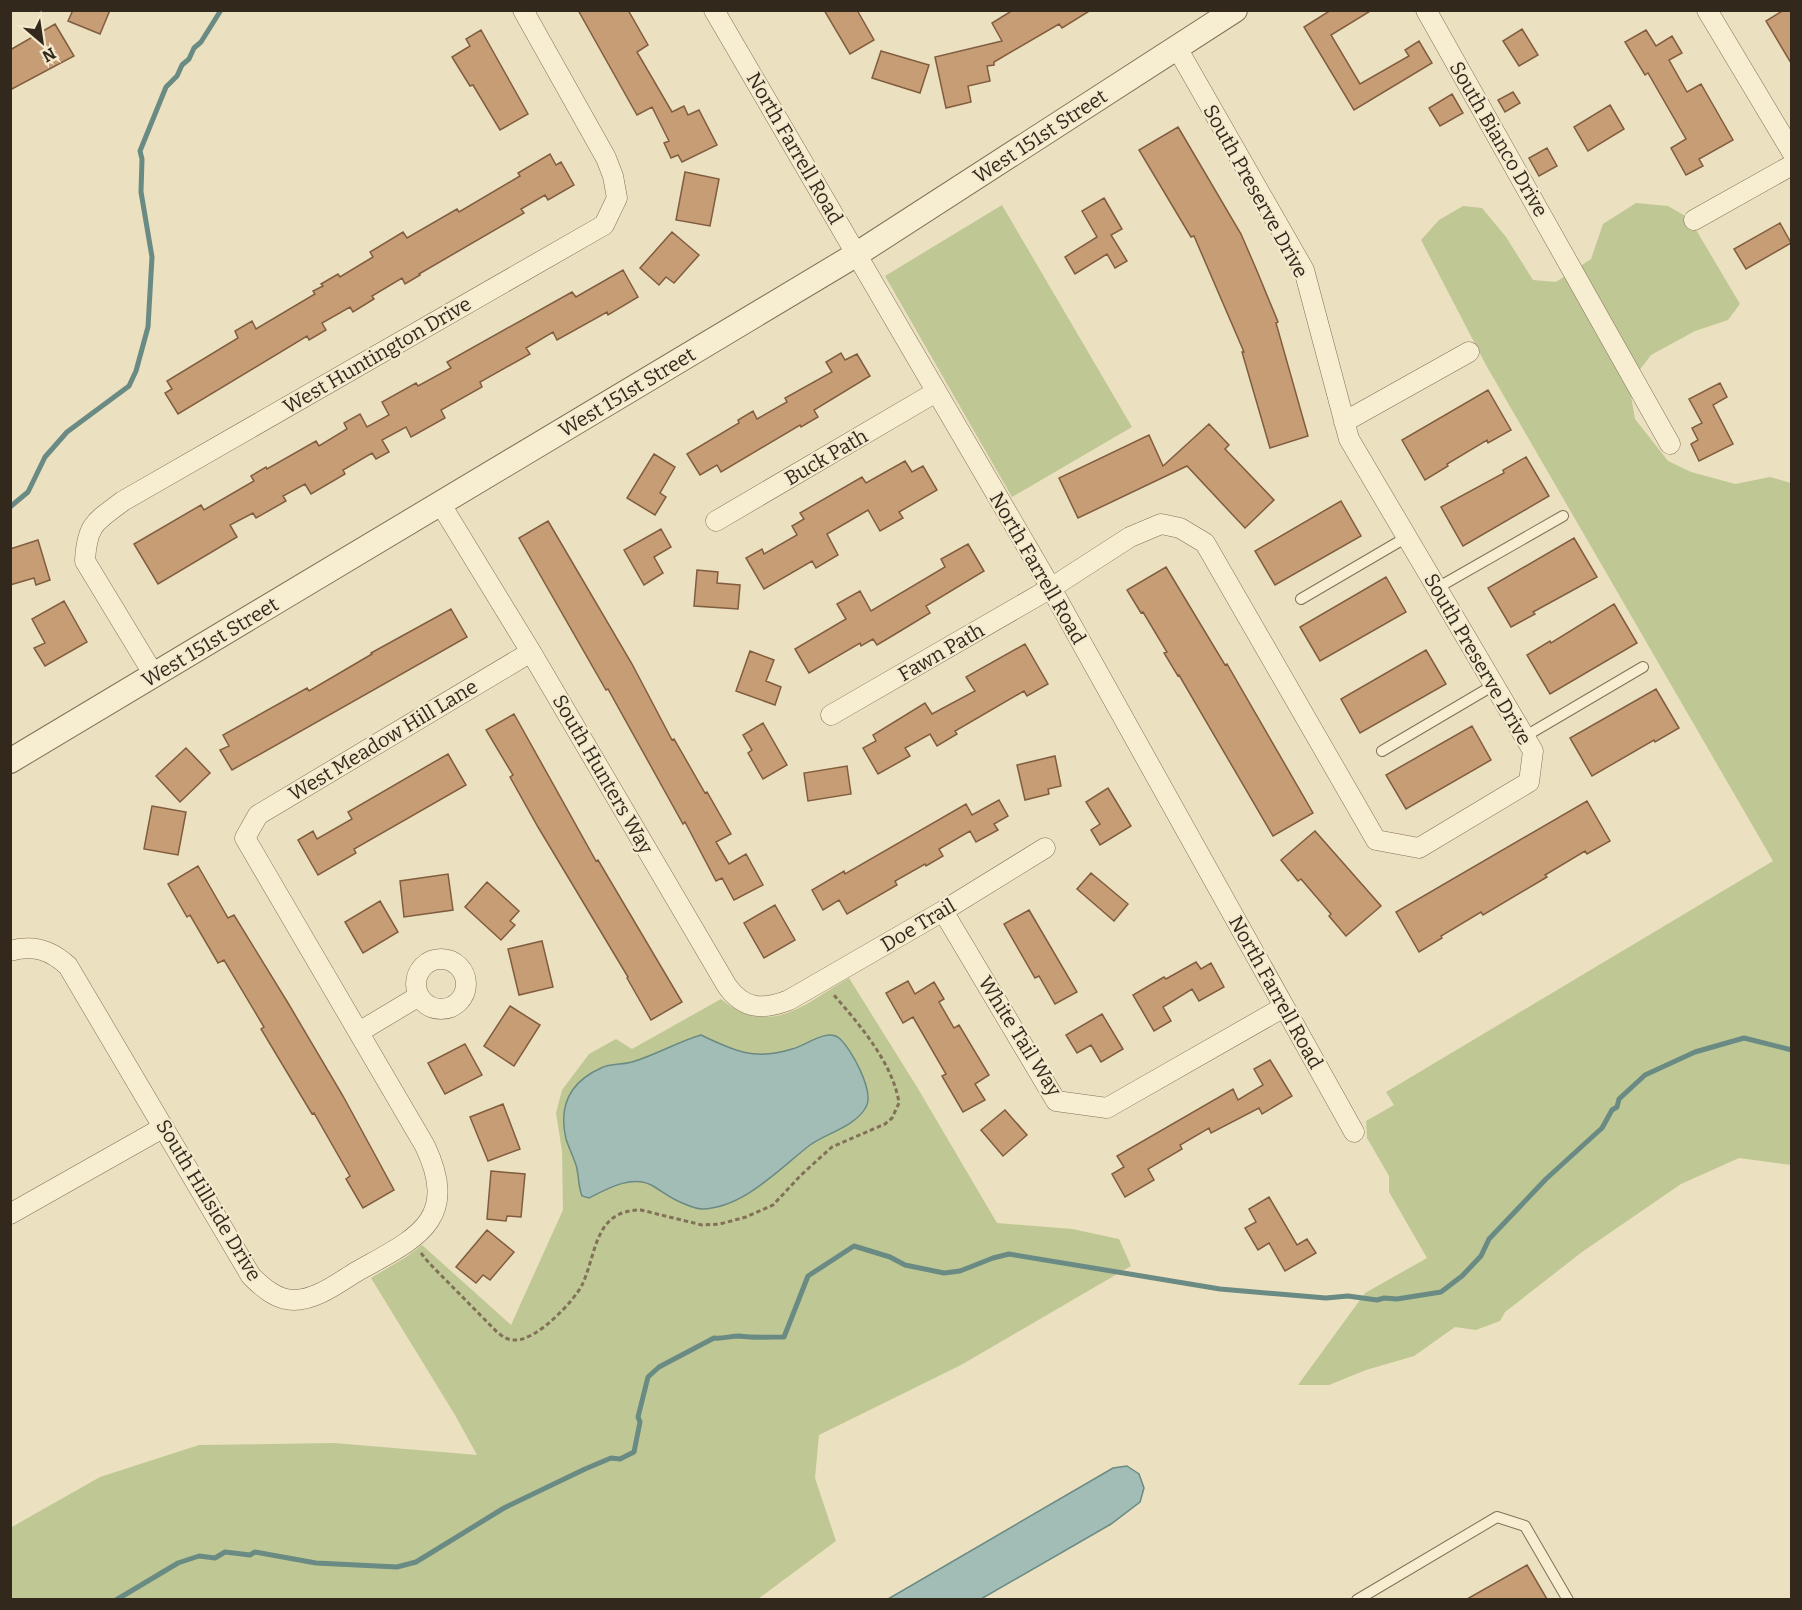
<svg xmlns="http://www.w3.org/2000/svg" width="1802" height="1610" font-family="Bitter,serif">
<style>
.green{fill:#bfc894}
.water{fill:#a2bdb6;stroke:#6a8a84;stroke-width:1.5}
.lines{fill:none;stroke-linecap:round;stroke-linejoin:round}
.stream{stroke:#6a8a84;stroke-width:5}
.building{fill:#c79d76;stroke:#805d3f;stroke-width:1.5}
.service-casing{stroke:#827158;stroke-width:12}
.minor-casing{stroke:#827158;stroke-width:21}
.tertiary-casing{stroke:#827158;stroke-width:26}
.path{stroke:#827158;stroke-width:3;stroke-dasharray:4.5 3;stroke-linecap:butt}
.service{stroke:#f7edd1;stroke-width:10}
.minor{stroke:#f7edd1;stroke-width:20}
.tertiary{stroke:#f7edd1;stroke-width:24}
.labels{text-anchor:middle;dominant-baseline:central;stroke-width:4.5;stroke-linejoin:round;paint-order:stroke}
.street-label{font-size:20px;fill:#33281c;stroke:#f3eace}
</style>
<rect width="100%" height="100%" fill="#ebe0bf"/>
<!-- green -->
<path class="green" d="M1636 203 1668 206 1689 218 1740 304 1728 320 1695 331 1651 355 1629 384 1635 419 1668 461 1691 472 1735 484 1770 477 1791 483V1165L1739 1158 1681 1184 1582 1252 1505 1312 1500 1321 1476 1330 1455 1327 1414 1356 1366 1370 1329 1385H1298L1365 1293 1427 1258 1389 1192V1176L1367 1138 1366 1121 1394 1105 1386 1092 1773 861 1486 365 1421 240 1439 220 1463 206 1482 208 1506 237 1533 280 1556 282 1591 259 1603 224Z
M1002 205 1132 427 1012 497 885 276Z
M849 978 917 1087 997 1223 1072 1229 1119 1239 1131 1266 961 1365 819 1435 815 1478 836 1541 758 1599H11L10 1528 100 1477 199 1445 334 1443 477 1455 455 1415 371 1278 406 1257 422 1245 511 1325 563 1210 562 1151 556 1113 562 1090 589 1054 616 1039 632 1049 721 999C770 1039 804 1004 849 978Z"/>
<!-- water -->
<path class="water" d="M701 1035C734 1051 755 1061 792 1049 805 1046 827 1028 839 1038 851 1048 875 1092 866 1107 856 1126 827 1133 810 1145 780 1168 744 1208 702 1209 695 1209 687 1205 680 1202 670 1198 663 1192 653 1186 634 1174 608 1188 589 1198L582 1196C578 1186 579 1175 576 1165 573 1156 569 1148 566 1139 558 1105 570 1082 601 1068 611 1063 622 1065 632 1062 656 1055 677 1042 701 1035Z
M1127 1466 1139 1474 1144 1488 1140 1502 1111 1524 981 1599H888L1113 1468Z"/>
<g class="lines">
<!-- stream -->
<path class="stream" d="M10 507 28 492 45 457 67 432 129 386 136 371 148 327 152 257 141 192 142 159 140 151 166 87 177 76 182 65 189 59 194 48 201 42 221 10
M116 1600 178 1563 199 1556 215 1558 225 1552 250 1555 255 1552 316 1563 397 1567 416 1562 504 1508 585 1469 611 1458 620 1459 634 1452 640 1422 638 1417 648 1377 659 1367 714 1338C723 1339 730 1336 739 1336 754 1338 769 1337 784 1337L808 1276 854 1246 890 1257 905 1265 944 1273 960 1271 993 1258 1009 1254 1220 1289 1326 1298 1348 1296 1377 1300 1384 1298 1397 1299 1441 1292 1462 1276 1481 1256 1489 1239 1546 1179 1602 1128 1612 1110 1617 1107 1619 1099 1645 1075 1695 1052 1744 1038 1792 1050"/>
</g>
<!-- building -->
<path class="building" d="M73 10H110L100 34 68 21Z
M578 10H628L648 45 637 52 672 112 684 106 688 115 699 110 717 145 682 162 678 155 671 158 664 143 669 141 652 107 637 115Z
M824 10H857L874 40 850 54Z
M1013 10H1091L1062 28 1059 24 994 62V65L987 66 990 81 968 86 971 102 946 108 935 57 1002 41 992 23Z
M1331 10H1372L1331 35 1360 84 1409 56 1405 50 1419 41 1432 63 1354 110 1304 27Z
M1784 10H1791V63L1766 21Z
M55 24 74 56 10 90V50Z
M1522 29 1538 55 1519 66 1503 41Z
M481 30 528 114 500 130 473 85 470 86 452 57 470 46 466 39Z
M1646 30 1656 46 1672 36 1682 53 1669 60 1687 92 1701 84 1733 140 1699 159 1703 166 1686 175 1671 148 1686 139 1648 73 1645 75 1625 42Z
M881 51 929 65 920 93 872 78Z
M1513 92 1520 103 1505 112 1498 100Z
M1452 94 1463 113 1440 126 1429 108Z
M1610 105 1624 129 1588 151 1574 127Z
M1178 127 1241 234 1257 271 1278 322 1276 323 1308 436 1270 448 1242 352H1244L1194 236 1191 237 1139 150Z
M1547 148 1557 166 1539 176 1529 158Z
M550 154 556 165 561 162 574 185 548 200 545 195 521 209 524 213 419 274 420 275 405 284 402 278 372 296 374 299 353 312 350 307 322 323 326 330 309 340 307 336 178 414 165 393 172 389 167 381 238 338 235 331 252 321 256 329 315 294 313 291 323 286 321 284 338 274 340 277 373 257 370 252 403 232 407 238 457 209 459 212 520 176 518 173Z
M685 172 719 179 710 226 676 220Z
M1104 198 1122 229 1111 235 1127 261 1115 268 1107 254 1075 274 1065 257 1097 237 1082 211Z
M1780 223 1791 243 1746 269 1734 249Z
M672 232 699 255 674 283 666 277 659 285 640 268Z
M623 270 638 297 608 315 607 312 557 340 553 332 526 348 530 354 480 382 482 387 441 410 445 418 411 437 406 427 382 440 389 452 376 459 372 453 343 470 345 474 311 494 305 484 283 496 286 501 256 518 253 513 230 525 237 537 158 584 134 544 201 505 204 510 254 481 251 476 266 467 267 469 316 441 319 446 347 429 344 423 360 414 367 427 389 415 382 402 416 383 418 386 451 368 447 362 572 292 576 297Z
M841 353 845 360 857 354 870 376 814 410 818 417 801 427 800 425 721 472 717 465 700 475 687 454 739 423 738 420 753 411 757 419 787 402 785 398 832 372 826 362Z
M1720 383 1727 397 1713 405 1733 444 1699 461 1691 444 1698 440 1692 428 1702 423 1689 399Z
M1488 390 1511 430 1488 443 1487 440 1447 464 1448 466 1425 480 1402 440Z
M1209 424 1229 445 1225 449 1274 500 1245 528 1187 466 1078 518 1059 478 1149 435 1163 466Z
M654 454 675 467 660 493 666 497 655 515 627 498Z
M1526 457 1549 496 1463 546 1441 507 1504 473 1503 470Z
M905 461 912 472 923 466 937 490 899 512 903 518 880 531 868 510 858 516 827 534 838 555 816 568 812 561 764 589 746 558 762 549 764 554 797 535 792 526 804 519 800 513 862 477 866 483Z
M1341 501 1361 536 1275 585 1255 551Z
M548 521 632 664 672 740 674 739 705 793 707 792 731 834 716 842 729 864 746 854 763 885 734 900 722 878 716 881 685 822 683 824 608 689 606 690 519 538Z
M661 529 671 547 654 557 663 573 644 585 624 550Z
M1574 538 1597 577 1533 612 1535 614 1511 627 1488 588Z
M38 540 50 580 36 585 34 578 10 585V549Z
M968 544 984 571 926 606 930 613 897 633 877 645 873 639 861 646 860 643 809 673 795 649 846 619 837 604 860 591 871 611 945 567 941 559Z
M1166 567 1225 665 1227 664 1313 813 1273 836 1179 675 1178 676 1164 653 1167 652 1143 612 1141 613 1127 590Z
M697 570 718 572 717 583 740 585 738 609 694 606Z
M1386 577 1406 612 1320 661 1300 627Z
M64 601 87 642 45 666 34 648 45 643 32 619Z
M1614 604 1637 643 1550 694 1527 655 1550 641 1551 643Z
M451 609 467 637 232 770 220 750 229 746 223 735 307 688 309 691 372 654 371 653Z
M1025 644 1048 684 1027 696 1024 691 955 731 957 734 937 746 930 734 905 748 910 756 878 774 863 748 876 741 873 735 925 703 932 714 975 691 966 677Z
M1426 650 1446 684 1360 733 1341 699Z
M750 651 774 660 766 681 781 687 775 705 736 691Z
M1656 689 1679 728 1655 742 1654 740 1592 776 1570 738Z
M514 714 596 861 598 860 682 1002 651 1020 627 978 628 977 538 827 510 777 513 775 486 730Z
M763 723 787 765 763 779 748 753 752 750 743 735Z
M1472 726 1491 760 1406 809 1386 775Z
M186 748 210 773 180 802 156 776Z
M448 754 466 785 354 849 356 853 318 875 298 840 313 831 317 839 352 819 348 812Z
M1055 756 1061 786 1048 789 1049 794 1025 800 1017 765Z
M847 766 851 794 808 801 804 773Z
M1108 788 1131 826 1100 845 1091 830 1100 824 1086 802Z
M999 800 1008 816 994 824 998 830 976 842 970 831 939 849 943 856 926 866 925 864 895 881 897 885 847 914 839 900 823 910 812 890 844 871 845 874 966 804 972 815Z
M1587 801 1610 841 1587 854 1585 851 1545 875 1547 877 1483 915 1481 912 1441 936 1442 938 1419 952 1396 912Z
M152 806 186 812 178 855 144 849Z
M1315 831 1381 906 1346 936 1329 916 1331 914 1301 879 1298 881 1281 860Z
M198 866 228 918 234 915 288 1003 343 1096 394 1190 363 1208 346 1179 350 1176 314 1113 312 1114 261 1029 264 1027 224 960 218 963 190 915 187 917 168 884Z
M1091 873 1128 904 1114 921 1077 889Z
M448 874 453 910 404 917 400 881Z
M487 882 519 911 510 921 515 925 501 940 465 907Z
M380 901 398 932 363 953 345 922Z
M775 905 795 940 764 958 744 923Z
M1029 910 1077 992 1055 1004 1039 976 1035 978 1004 924Z
M542 941 553 987 519 995 508 949Z
M1196 962 1201 969 1211 963 1224 987 1199 1001 1192 989 1163 1007 1171 1021 1154 1031 1133 995 1164 977 1166 979Z
M908 981 915 994 934 982 944 999 939 1002 954 1028 959 1025 989 1075 975 1084 985 1100 963 1112 942 1076 946 1074 913 1017 903 1023 886 993Z
M510 1006 540 1025 514 1066 484 1046Z
M1102 1014 1123 1049 1101 1062 1091 1045 1077 1053 1066 1035Z
M465 1044 482 1075 445 1094 428 1063Z
M1270 1060 1292 1096 1262 1114 1259 1108 1211 1133 1209 1128 1180 1145 1182 1149 1148 1169 1154 1180 1125 1197 1112 1174 1124 1167 1117 1156 1233 1089 1238 1100 1263 1085 1254 1069Z
M503 1104 520 1149 488 1161 470 1117Z
M1005 1110 1027 1135 1003 1156 981 1130Z
M491 1171 525 1174 521 1217 507 1216 506 1221 487 1219Z
M1269 1197 1297 1245 1307 1239 1316 1253 1285 1271 1269 1243 1258 1250 1245 1228 1256 1222 1249 1209Z
M487 1230 514 1252 490 1280 483 1275 476 1283 456 1267Z
M1527 1565 1547 1599H1467Z"/>
<g class="lines">
<defs>
<path id="service" d="M1437 588 1563 516
M1301 599 1407 537
M1524 737 1643 667
M1382 751 1494 685
M1357 1600 1497 1517 1525 1526 1568 1600"/>
<path id="minor" d="M714 10 1051 588 1354 1132
M1426 10 1670 444
M1707 10 1792 152
M1694 220 1792 165
M1344 422 1469 352
M440 503 531 652 727 986C744 1010 764 1010 789 1000L943 911 1045 848
M716 521 936 392
M154 675 85 561C87 524 95 522 123 501L604 225 617 198 613 176 606 158 523 10
M831 715 1051 588 1130 537 1161 524 1180 528 1205 543 1376 840 1419 848 1529 782 1533 751 1349 439 1304 270 1177 48
M943 911 1056 1101 1107 1108 1284 1007
M10 951C33 944 51 950 68 966L251 1276C263 1288 277 1300 294 1300 316 1300 338 1283 356 1272 414 1239 461 1222 425 1146L245 838 258 815 531 652
M416 984a25 25 0 1 1 50 0a25 25 0 1 1-50 0Z
M359 1032 419 996
M10 1214 164 1127"/>
<path id="tertiary" d="M10 761 857 254 1235 10"/>
</defs>
<!-- service casing -->
<use href="#service" class="service-casing"/>
<!-- minor casing -->
<use href="#minor" class="minor-casing"/>
<!-- tertiary casing -->
<use href="#tertiary" class="tertiary-casing"/>
<!-- path -->
<path class="path" d="M421 1253 429 1263 497 1332C502 1336 507 1340 514 1340 535 1342 575 1301 583 1283 597 1251 595 1210 641 1210L702 1225 720 1224 746 1217 773 1205 801 1175 832 1147 885 1124 892 1118 899 1103C893 1063 859 1024 833 994"/>
<!-- service -->
<use href="#service" class="service"/>
<!-- minor -->
<use href="#minor" class="minor"/>
<!-- tertiary -->
<use href="#tertiary" class="tertiary"/>
</g>
<g class="labels">
<!-- street labels -->
<g class="street-label">
<text transform="translate(1040 136) rotate(-33)">West 151st Street</text>
<text transform="translate(1499 139) rotate(60)">South Bianco Drive</text>
<text transform="translate(795 148) rotate(60)">North Farrell Road</text>
<text transform="translate(1256 191) rotate(61)">South Preserve Drive</text>
<text transform="translate(377 355) rotate(-30)">West Huntington Drive</text>
<text transform="translate(627 392) rotate(-31)">West 151st Street</text>
<text transform="translate(826 457) rotate(-30)">Buck Path</text>
<text transform="translate(1038 568) rotate(60)">North Farrell Road</text>
<text transform="translate(210 642) rotate(-31)">West 151st Street</text>
<text transform="translate(941 652) rotate(-30)">Fawn Path</text>
<text transform="translate(1478 659) rotate(60)">South Preserve Drive</text>
<text transform="translate(383 740) rotate(-31)">West Meadow Hill Lane</text>
<text transform="translate(603 774) rotate(60)">South Hunters Way</text>
<text transform="translate(918 925) rotate(-31)">Doe Trail</text>
<text transform="translate(1276 992) rotate(61)">North Farrell Road</text>
<text transform="translate(1020 1036) rotate(58)">White Tail Way</text>
<text transform="translate(209 1200) rotate(59)">South Hillside Drive</text>
</g>
</g>
<!-- border -->
<rect width="1802" height="1610" fill="none" stroke="#33281c" stroke-width="24"/>
<!-- north arrow -->
<g transform="translate(42 42) rotate(151)" stroke="#f3eace" stroke-width="4.5" paint-order="stroke">
<path d="M0-4.5L10 22L0 15L-10 22Z" fill="#33281c"/>
<text y="-9" font-size="16" font-weight="bold" text-anchor="middle" fill="#33281c">N</text>
</g>
</svg>
